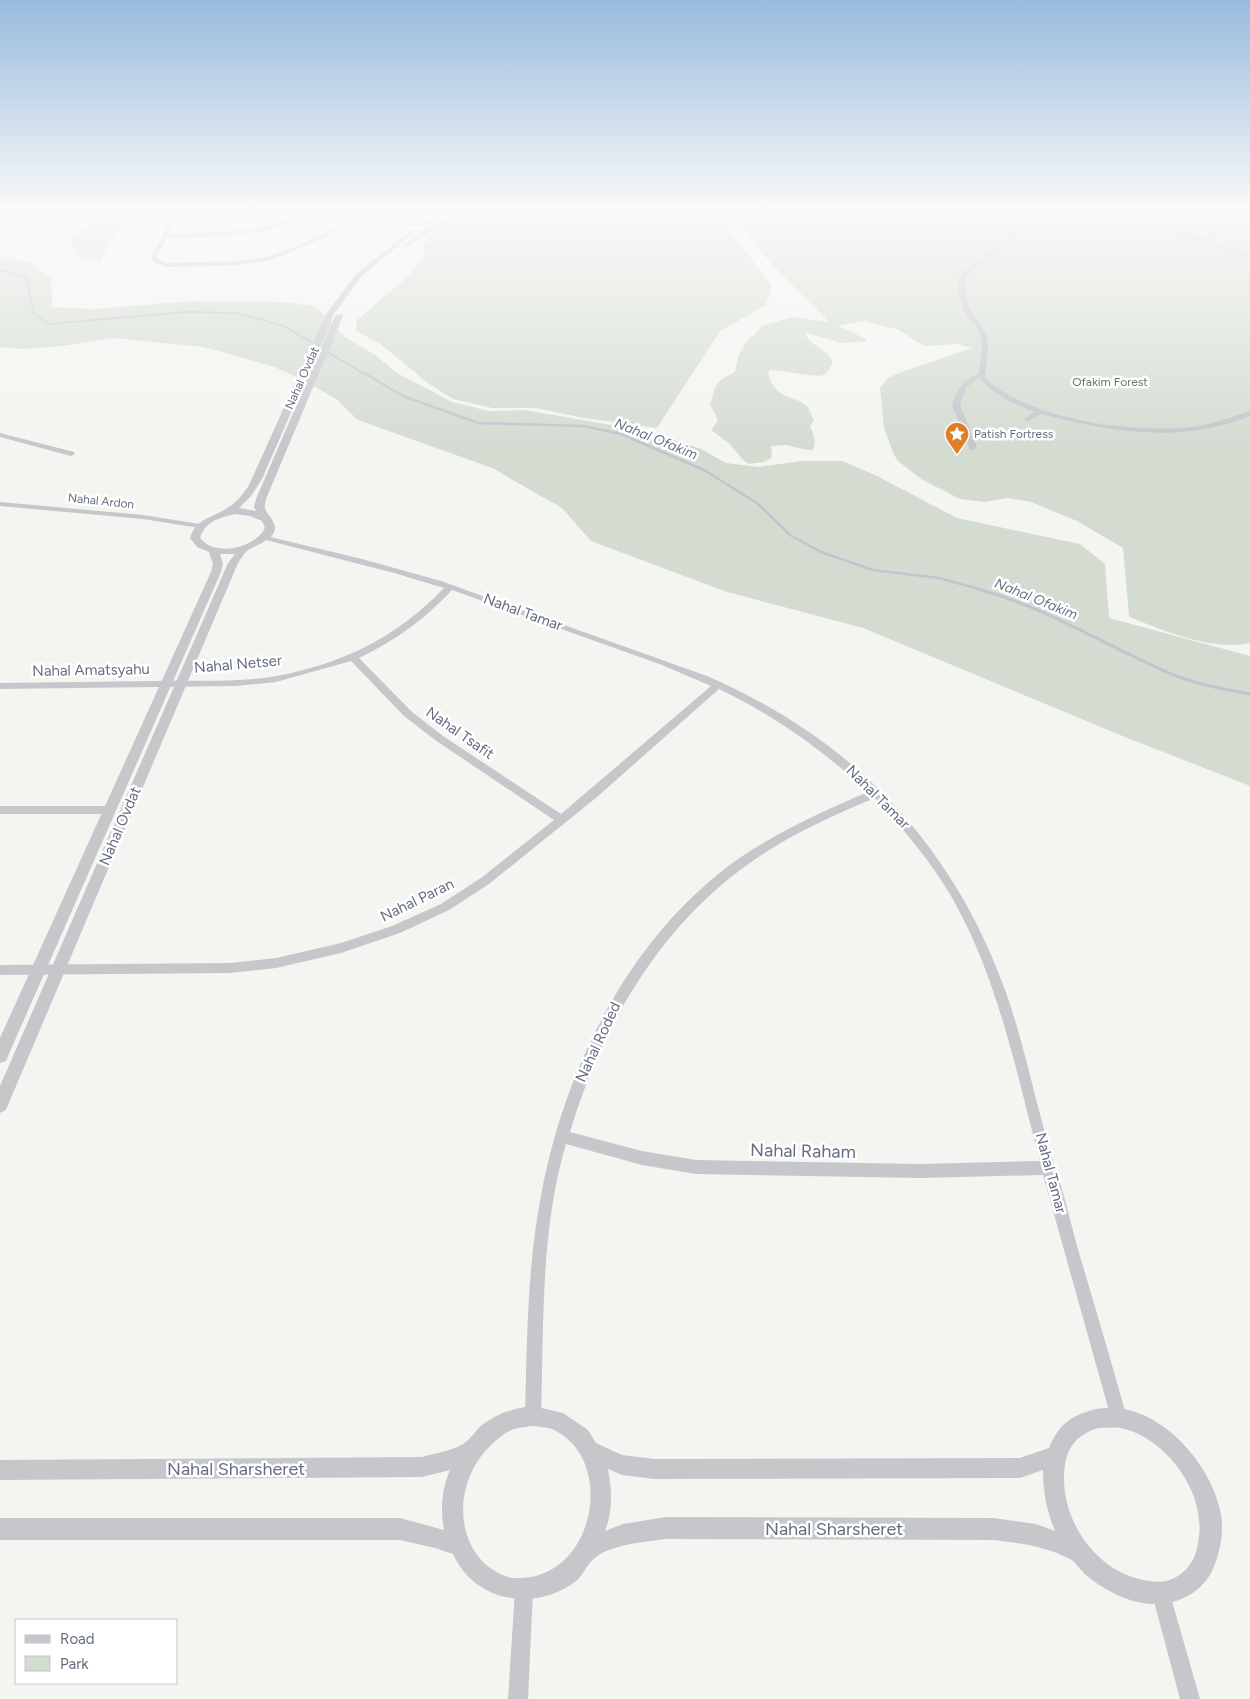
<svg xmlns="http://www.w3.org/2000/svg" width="1250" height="1699" font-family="Figtree,sans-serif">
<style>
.green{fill:#d4dcd2}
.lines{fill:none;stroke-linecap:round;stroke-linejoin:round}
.stream-far2{stroke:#c0c6cd;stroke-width:2}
.stream-far1{stroke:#c0c6cd;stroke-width:2.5}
.stream{stroke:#c0c6cd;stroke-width:3}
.minor{fill:#c5c7cb;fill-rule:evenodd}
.tertiary{fill:#c5c7cb;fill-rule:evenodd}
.labels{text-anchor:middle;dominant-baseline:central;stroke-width:5;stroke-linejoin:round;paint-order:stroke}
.far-street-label{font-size:12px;fill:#656e81;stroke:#fff}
.far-park-label{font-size:12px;fill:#637964;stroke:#fff}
.far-poi-label{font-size:12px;fill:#656e81;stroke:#fff;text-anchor:start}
.far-water-label{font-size:14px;font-style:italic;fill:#657585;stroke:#fff}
.street-label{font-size:15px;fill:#656e81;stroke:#fff}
.near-street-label{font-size:18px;fill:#656e81;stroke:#fff}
</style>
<rect width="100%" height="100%" fill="#f4f5f1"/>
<!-- green -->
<path class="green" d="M81 209H174L173 212 125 216 100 262C81 258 76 260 70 240L96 218 92 212Z
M488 209H712L772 285 766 305 720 331 657 428 584 418 536 408H492L453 399 429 384 379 343 356 331 357 320 413 272 424 254V245L434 232Z
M729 209H1157L1205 219 1203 217 1213 209H1250V643C1211 651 1165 631 1129 617L1123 548 1077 521 1031 502 1007 498 985 502 960 499 921 479 898 461 894 455 884 428 880 388 888 378 899 373 972 348 957 344 924 346 894 327 890 328 864 321 838 326 866 339 865 342 840 343 805 332C807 345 829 349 833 363 829 367 828 374 823 375 816 378 781 370 770 370L768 373C775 401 795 394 808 407L814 421 810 426C813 434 818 443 812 450H807L786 445 771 446 772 456 770 459 764 462 749 464 743 460 730 444 711 430 718 420 710 404C718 381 714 383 735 372 737 360 740 347 750 338 755 334 758 332 761 326L792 317 829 322 766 258Z
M0 256 30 263 51 277 52 307 94 309 194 301 280 302 315 306 345 337 374 354 397 373 452 402 489 411 525 410 651 432 701 449 726 463 759 467 801 461H843L877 476 957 518 1080 544 1105 564 1109 618 1250 656V786L1125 737 863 628 727 592 591 541 562 508 492 468 358 420 336 399 301 379 272 366 204 347 114 338 62 346 23 349 0 347Z"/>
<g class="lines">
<!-- stream-far2 -->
<path class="stream-far2" d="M0 271H7L26 278 34 314 49 324 185 312 236 313 284 326 368 376"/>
<!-- stream-far1 -->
<path class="stream-far1" d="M366 374 403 396 478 423 583 426 621 434 704 470 757 503 790 535 821 552 873 570 939 578 986 591"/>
<!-- stream -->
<path class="stream" d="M981 590C1048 608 1106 646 1169 673 1195 684 1223 689 1250 694"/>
<!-- minor -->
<path class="minor" d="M177 209H215L181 212 169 234 223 232 263 227 298 216 312 209H319C281 238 213 236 167 238L157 256 158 259 167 263 239 261 270 256 300 245 345 223 380 211 385 212 349 225 304 247 271 260 239 265 177 267H166L153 261 151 256Z
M1250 211V215L1209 240 1213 243 1250 253V257L1208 246 1205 247 1192 243 1191 240C1145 229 1093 210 1044 218L998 250 965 277V290L968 306 987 336 988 349 985 378C1031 421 1138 435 1199 426 1217 423 1233 416 1250 411V416C1183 444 1110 432 1041 414L1028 421 1024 419 1035 412C1013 404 994 395 979 378L967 387 960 405 977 448 970 450 952 405C957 390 963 379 979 374 980 361 985 346 980 334 978 326 971 322 966 315 960 304 957 288 959 276L967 269 1031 221 1041 216 1057 213H1075L1117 219 1194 237 1205 238ZM1197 241 1206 243H1205Z
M0 433 74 452 75 454 71 456 0 437Z
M0 502 143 515 200 524 204 526 200 528 143 519 0 506Z
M262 535 362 559 441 581 707 676C850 738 950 840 1004 987 1025 1045 1036 1106 1054 1164 1063 1190 1070 1219 1077 1246 1094 1303 1111 1361 1127 1418L1125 1424 1119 1426 1113 1424 1111 1418 1043 1175 921 1178 696 1174 642 1165 566 1144C540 1231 544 1326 541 1416L539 1422 533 1424 527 1422 525 1416C527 1344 527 1272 540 1201 563 1071 628 937 738 859 779 831 823 811 868 792 823 750 775 716 719 689L597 797 489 884 449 910 400 933 341 953 276 968 230 973 0 975V965L230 963 276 958 341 943 392 926 441 904 481 878 554 820 435 740 404 716 351 661 276 682 236 686 0 689V683C52 682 104 682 155 681 195 680 237 683 277 676 344 663 397 637 444 588L394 573 262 539ZM452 590 662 665 711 686 561 814 443 736 412 712 359 658C396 640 424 620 452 590ZM875 798C903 829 930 860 951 896 998 977 1016 1072 1040 1161L921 1164 696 1160 642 1151 570 1132C603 1022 664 918 763 854 798 831 836 814 875 798Z
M0 806H109L114 810 109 814H0Z
M524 1581 530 1584 533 1590 528 1699H508L515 1590 518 1584Z
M1161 1585 1167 1588 1170 1594 1200 1699H1180L1152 1594 1155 1588Z"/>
<!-- tertiary -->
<path class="tertiary" d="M371 209C388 209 399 222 412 223 423 224 429 218 440 223L469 209H477L446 224 438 231 429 233 406 247 403 245 419 234 416 232 417 231 436 227 426 224 410 226Z
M411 230 416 231 362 276 334 314 262 479 251 496 239 508 256 511 254 507 256 499 335 316 342 314 343 316 266 499C262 514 270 512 274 524 280 538 256 545 248 550 244 553 241 559 238 563L8 1105 6 1110 0 1113V1086L228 563 235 554H220L223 564 221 572 8 1056 6 1061 0 1063V1038L211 572 213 564 209 552 197 547 190 538C196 519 209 519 224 510 235 504 243 495 249 485L326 314 357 273ZM236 514 250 516 262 521 265 528C254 549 215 557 200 538 205 521 221 517 236 514Z
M533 1406 563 1413 588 1430 596 1443 622 1455 654 1459 1020 1458 1049 1448C1057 1428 1068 1417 1089 1411 1149 1392 1211 1459 1221 1514 1224 1532 1220 1553 1213 1569 1204 1590 1180 1604 1158 1604 1132 1605 1105 1591 1086 1575 1080 1570 1076 1562 1070 1559 1046 1546 1019 1543 993 1540L666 1539C645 1542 613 1544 596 1557 588 1562 584 1574 576 1581 536 1612 475 1603 453 1554L435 1548 400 1540H0V1518H400L444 1530C440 1509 442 1489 450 1470L422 1477 0 1480V1460L422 1457C436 1453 451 1451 463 1444 470 1440 476 1430 482 1425 498 1413 514 1408 533 1406ZM533 1426C539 1427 546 1427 552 1429 619 1459 594 1583 514 1578 503 1577 492 1570 484 1563 452 1531 459 1476 490 1446 496 1440 505 1432 514 1429 520 1427 527 1427 533 1426ZM1098 1428C1105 1428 1113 1427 1121 1428 1166 1438 1205 1491 1199 1537 1197 1552 1194 1563 1182 1573 1170 1583 1158 1583 1143 1580 1096 1570 1063 1523 1064 1476 1065 1451 1073 1436 1098 1428ZM608 1469 622 1475 654 1479 1020 1478 1043 1470C1043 1493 1047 1511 1055 1531L1036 1524 993 1518 666 1517 623 1524 605 1531C613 1511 612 1490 608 1469Z"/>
</g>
<!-- sky -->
<linearGradient id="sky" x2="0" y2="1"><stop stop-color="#98bbdd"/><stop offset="0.47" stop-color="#fafaf9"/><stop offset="1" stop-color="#fafaf9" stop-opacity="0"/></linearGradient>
<rect width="1250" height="447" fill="url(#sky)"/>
<!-- icons -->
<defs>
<symbol id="sight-pin" viewBox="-11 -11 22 30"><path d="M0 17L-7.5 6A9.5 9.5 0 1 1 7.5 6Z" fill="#dd7e29" stroke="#fff"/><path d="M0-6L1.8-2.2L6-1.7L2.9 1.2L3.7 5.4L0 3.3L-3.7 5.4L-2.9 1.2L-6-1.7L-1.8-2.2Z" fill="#fff"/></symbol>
</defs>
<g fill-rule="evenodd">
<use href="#sight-pin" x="943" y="420" width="28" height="38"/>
</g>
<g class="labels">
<!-- far-street labels -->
<g class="far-street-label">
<text transform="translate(302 378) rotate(-66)">Nahal Ovdat</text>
<text transform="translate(101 501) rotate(6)">Nahal Ardon</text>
</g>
<!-- far-park labels -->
<g class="far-park-label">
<text x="1110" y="382">Ofakim Forest</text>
</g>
<!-- far-poi labels -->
<g class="far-poi-label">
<text x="974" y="434">Patish Fortress</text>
</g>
<!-- far-water labels -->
<g class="far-water-label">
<text transform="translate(656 439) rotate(22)">Nahal Ofakim</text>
<text transform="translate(1036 599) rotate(22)">Nahal Ofakim</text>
</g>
<!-- street labels -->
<g class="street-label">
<text transform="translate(523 612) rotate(20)">Nahal Tamar</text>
<text transform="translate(238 664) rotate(-5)">Nahal Netser</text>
<text transform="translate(91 670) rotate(-1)">Nahal Amatsyahu</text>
<text transform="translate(460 733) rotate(35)">Nahal Tsafit</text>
<text transform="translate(878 797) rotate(45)">Nahal Tamar</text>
<text transform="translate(120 826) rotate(-67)">Nahal Ovdat</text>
<text transform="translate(417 900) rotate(-26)">Nahal Paran</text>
<text transform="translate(598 1042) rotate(-65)">Nahal Roded</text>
<text transform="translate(1051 1173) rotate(75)">Nahal Tamar</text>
</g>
<!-- near-street labels -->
<g class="near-street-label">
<text transform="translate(803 1151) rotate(1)">Nahal Raham</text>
<text x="236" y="1469">Nahal Sharsheret</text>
<text x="834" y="1529">Nahal Sharsheret</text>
</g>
</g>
<!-- legend -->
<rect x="15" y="1619" width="162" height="65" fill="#ffffff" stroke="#c1c5cd"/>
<rect x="25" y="1635" width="25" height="8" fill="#c5c7cb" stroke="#c1c5cd"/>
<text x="60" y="1644" font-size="15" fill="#656e81">Road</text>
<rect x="25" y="1656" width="25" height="15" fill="#d4dcd2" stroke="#c1c5cd"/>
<text x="60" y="1669" font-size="15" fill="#656e81">Park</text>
</svg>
